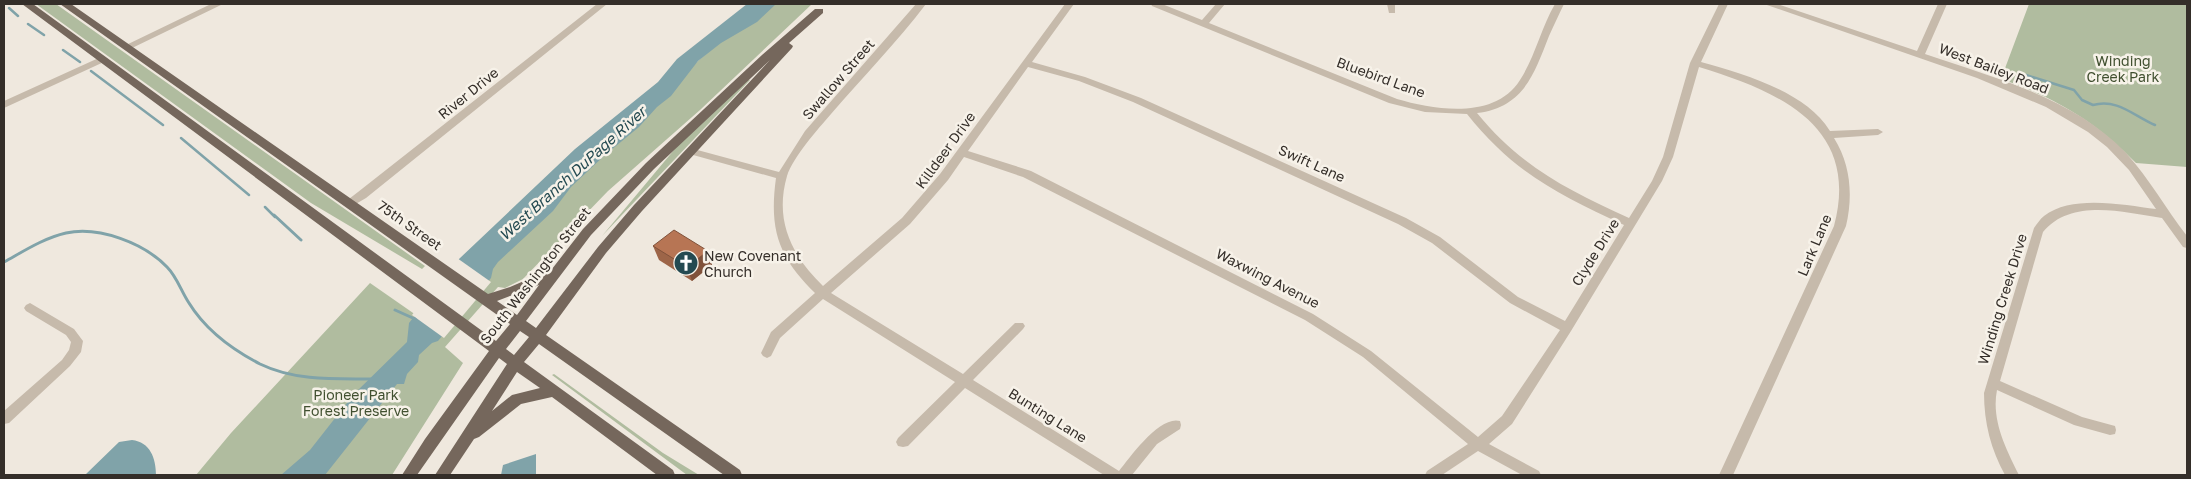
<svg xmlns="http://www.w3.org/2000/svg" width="2191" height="479" font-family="'Golos Text',sans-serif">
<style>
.green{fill:#b0bc9f}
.water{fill:#80a3a9}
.pier{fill:#efe8de}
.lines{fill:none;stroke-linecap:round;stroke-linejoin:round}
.stream-far1{stroke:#80a3a9;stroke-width:2.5}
.stream{stroke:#80a3a9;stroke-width:3}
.minor{fill:#c6baab;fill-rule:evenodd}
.major{fill:#75675c;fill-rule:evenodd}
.wall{fill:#9d6548}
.shaded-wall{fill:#80523b}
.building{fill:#b77554;stroke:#80523b}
.labels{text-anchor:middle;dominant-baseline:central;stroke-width:5;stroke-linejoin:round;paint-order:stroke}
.park-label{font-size:14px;fill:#415030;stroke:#f7f2e9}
.street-label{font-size:14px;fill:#342e29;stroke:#f7f2e9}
.poi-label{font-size:14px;fill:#342e29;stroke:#f7f2e9;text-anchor:start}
.water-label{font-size:15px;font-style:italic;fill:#244a51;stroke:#f7f2e9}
</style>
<rect width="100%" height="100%" fill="#efe8de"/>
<!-- green -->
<path class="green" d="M36 4H56L425 266 422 269 311 203Z
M763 4H812L700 110 608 191 523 279 505 288 498 287 445 347 463 363 392 475H196L231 433 370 283 416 315 513 223Z
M2029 4H2187V167L2136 163C2095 121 2056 98 2001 79Z
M747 79 750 80 602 236 679 144Z
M554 374 663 453 699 475H687L552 375Z"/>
<!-- water -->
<path class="water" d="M747 4H776L757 22 721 43 698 61 671 96 657 107 639 127 605 155 571 187 553 211 498 262 493 269 491 278 438 341 432 343 419 355 418 362 407 374 404 384H397L325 475H281L310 450 354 394 407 342 409 323 459 259 575 149 658 82 677 59Z
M132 440C150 442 156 458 156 475H85L119 442Z
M536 454V475H501L503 465Z"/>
<!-- pier -->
<path class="pier" d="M457 258 491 282 444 338 412 315Z"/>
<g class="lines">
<!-- stream-far1 -->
<path class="stream-far1" d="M9 8 18 16
M28 24 44 35
M63 50 80 62
M91 71 163 125
M2026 75 2074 90 2082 100 2093 105C2117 98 2134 116 2155 125
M181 138 249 195
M265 207 275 217"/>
<!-- stream -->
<path class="stream" d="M274 215 301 240
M4 262C24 251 44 238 66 233 99 226 144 243 167 267 177 277 181 291 189 303 205 329 233 350 260 364 295 381 334 379 372 379
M395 310 415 319"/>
<!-- minor -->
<path class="minor" d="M211 4H223L130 49 127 50 122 47Z
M597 4H607L366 198 354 205H346L345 202 358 192Z
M916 4H926C897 42 862 78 831 114 818 129 793 157 787 176 774 221 792 256 823 286L902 218 940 174 1065 4H1074L1032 62 1085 77 1141 98 1406 218 1440 237 1518 297 1565 321 1624 225C1558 194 1514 173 1467 114L1425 112 1389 103 1152 6 1151 4H1162L1202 20 1216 4H1225L1209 23 1397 99C1435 110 1495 120 1520 80 1535 57 1541 28 1555 4H1564C1559 14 1554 25 1549 36 1534 74 1524 107 1477 113 1521 167 1568 190 1629 218L1652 181 1663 157 1690 63 1719 4H1728L1701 62C1743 74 1805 91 1830 131L1878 129 1883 132 1878 135 1834 138C1851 165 1853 196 1846 226L1733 475H1719L1834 226C1861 125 1777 91 1699 67L1673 157 1662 181 1571 331 1512 424 1489 444 1539 471 1541 475H1522L1478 451 1442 475H1425L1427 471 1468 444 1363 357 1305 320 1023 177 964 157 948 180 910 224 831 293 963 374 1015 323H1023L1025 326 1023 329 973 380 1119 471C1130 457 1160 415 1180 421L1181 425 1180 429 1157 444 1132 475H1104L965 388 908 446 903 447 898 446 896 442 898 438 955 382 823 299 780 338 771 356 767 358 763 356 761 353 771 332 815 293C778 257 769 229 776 178L686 153 685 151 690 148 779 172 805 131ZM1028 67 1079 81 1133 102 1398 224 1432 243 1510 303 1560 330 1502 416 1478 437 1371 351 1313 314 1031 171 968 151Z
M1387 4H1395V13H1389Z
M1764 4H1777L1917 51 1938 4H1947L1925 54C1995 78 2074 98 2126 153 2149 178 2166 209 2187 236V248L2183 247 2162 218C2123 212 2071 198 2043 232L2000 381 2082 417 2115 426 2116 430 2115 434 2110 435 2074 425 1997 390C1991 420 2006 449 2019 475H2005C1991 450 1984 423 1984 393L2034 228C2037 224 2040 219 2044 216 2072 194 2124 205 2156 209L2129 170 2107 147 2088 132 2046 107 1977 78Z
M103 56 108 59 106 61 4 108V101Z
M30 303 74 329 83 341 81 352 70 366 9 423 4 424V411L62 360 69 350 71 342 66 335 26 311 24 308 26 305Z"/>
<!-- major -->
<path class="major" d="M22 4H33L496 341 510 324 60 4H71L488 294 510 287 552 269 583 229 646 163 762 55 815 9H823V13L789 43 793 46 792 48 642 211 606 253 546 335 740 470 742 475H724L539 344 524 362 673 470 675 475H657L552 397 521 404 479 437 474 439 450 475H435L507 364 499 358 417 475H402L425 439 489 351ZM770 60 634 205 598 247 536 328 526 321 591 235 654 169ZM539 285 517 315 497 301ZM520 331 529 337 514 355 506 349ZM517 372 540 388 512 395 492 411Z"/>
</g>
<!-- wall -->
<path class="wall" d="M653 246 708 251 712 265 692 281 659 260Z"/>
<!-- shaded-wall -->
<path class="shaded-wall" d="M708 251 712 265 692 281 687 267Z"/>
<!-- building -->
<path class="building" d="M674 230 708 251 687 267 653 246Z"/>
<!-- icons -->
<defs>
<symbol id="church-disc" viewBox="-11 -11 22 22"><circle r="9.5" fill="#244a51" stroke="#f7f2e9"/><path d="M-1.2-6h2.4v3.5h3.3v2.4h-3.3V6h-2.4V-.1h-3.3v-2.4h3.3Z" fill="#fff"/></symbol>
</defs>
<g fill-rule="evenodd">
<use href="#church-disc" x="672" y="249" width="28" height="28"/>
</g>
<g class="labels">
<!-- park labels -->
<g class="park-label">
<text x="2123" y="60">Winding<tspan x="2123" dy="16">Creek Park</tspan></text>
<text x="356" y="394">Pioneer Park<tspan x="356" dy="16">Forest Preserve</tspan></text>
</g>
<!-- street labels -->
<g class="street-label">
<text transform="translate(1994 68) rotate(21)">West Bailey Road</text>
<text transform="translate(1381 77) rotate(20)">Bluebird Lane</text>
<text transform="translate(838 79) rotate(-49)">Swallow Street</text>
<text transform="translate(468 93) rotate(-39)">River Drive</text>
<text transform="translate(945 150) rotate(-54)">Killdeer Drive</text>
<text transform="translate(1312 163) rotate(24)">Swift Lane</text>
<text transform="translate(410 225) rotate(35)">75th Street</text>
<text transform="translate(1814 245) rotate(-67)">Lark Lane</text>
<text transform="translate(1595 252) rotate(-58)">Clyde Drive</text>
<text transform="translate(535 275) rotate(-52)">South Washington Street</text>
<text transform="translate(1268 278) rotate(27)">Waxwing Avenue</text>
<text transform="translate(2002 299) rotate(-73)">Winding Creek Drive</text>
<text transform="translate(1048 415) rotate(32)">Bunting Lane</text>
</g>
<!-- poi labels -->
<g class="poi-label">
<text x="704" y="255">New Covenant<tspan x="704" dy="16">Church</tspan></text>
</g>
<!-- water labels -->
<g class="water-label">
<text transform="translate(572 173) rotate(-42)">West Branch DuPage River</text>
</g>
</g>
<!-- border -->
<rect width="2191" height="479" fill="none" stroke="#342e29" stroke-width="10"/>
</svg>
